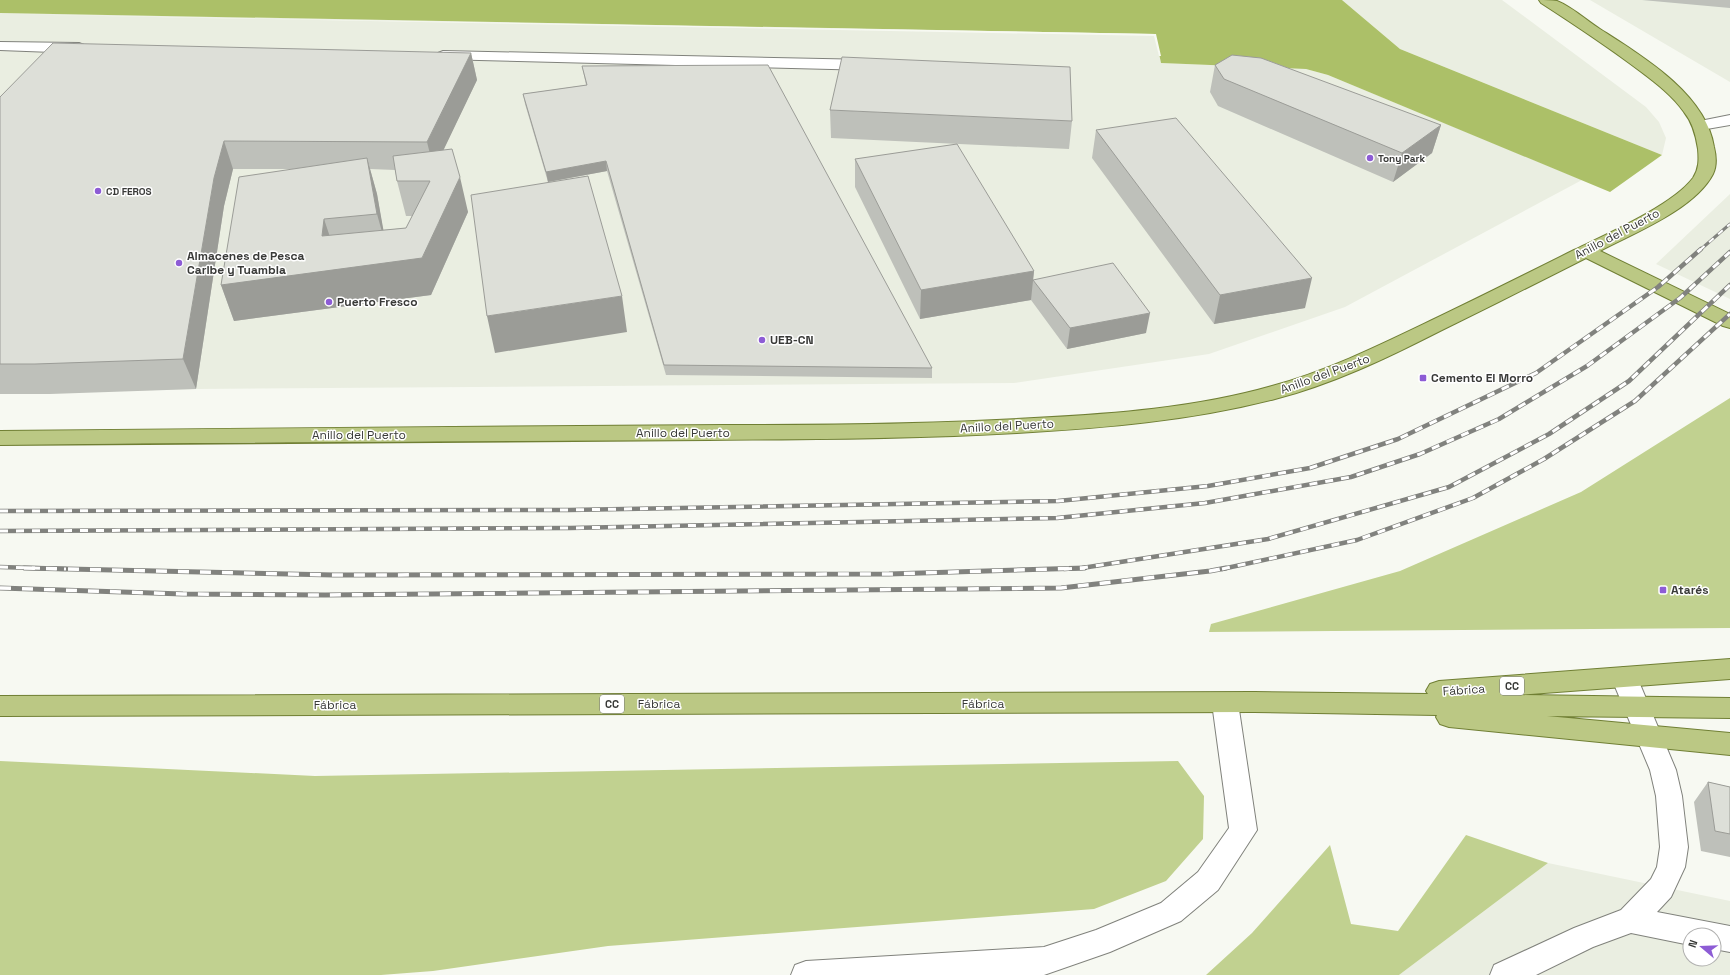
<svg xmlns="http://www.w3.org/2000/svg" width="1730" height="975" font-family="'Space Grotesk',sans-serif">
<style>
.built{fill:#eaeee1;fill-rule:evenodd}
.green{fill:#c1d190}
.water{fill:#acc068}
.pier{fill:#f7f9f2}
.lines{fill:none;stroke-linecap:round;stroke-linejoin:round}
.service-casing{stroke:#80827c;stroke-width:2}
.primary-casing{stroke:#707f34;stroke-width:2}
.service{fill:#fff;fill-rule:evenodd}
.primary{fill:#bbc884;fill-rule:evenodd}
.rail-far2-casing{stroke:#81827e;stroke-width:3}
.rail-far1-casing{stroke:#81827e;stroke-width:4.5}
.rail-casing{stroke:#81827e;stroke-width:5}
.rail-far2{stroke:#fff;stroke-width:2;stroke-dasharray:6;stroke-linecap:butt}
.rail-far1{stroke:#fff;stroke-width:3;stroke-dasharray:8;stroke-linecap:butt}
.rail{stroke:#fff;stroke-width:3.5;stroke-dasharray:11;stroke-linecap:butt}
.wall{fill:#bec0ba;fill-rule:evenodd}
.shaded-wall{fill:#9b9c97}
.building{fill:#dddfd8;stroke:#9b9c97}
.poi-dot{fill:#8d5cd5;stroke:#fff;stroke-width:1.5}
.labels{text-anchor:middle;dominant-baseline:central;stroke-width:3;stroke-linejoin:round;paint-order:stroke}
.far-poi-label{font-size:10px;font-weight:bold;fill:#393a38;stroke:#fff;text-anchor:start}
.shield{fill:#fff;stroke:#747574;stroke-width:1}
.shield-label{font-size:11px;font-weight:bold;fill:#393a38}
.street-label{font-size:12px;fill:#393a38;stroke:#fff}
.poi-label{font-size:12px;font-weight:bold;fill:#393a38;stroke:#fff;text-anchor:start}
</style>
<rect width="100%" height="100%" fill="#f7f9f2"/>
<!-- built -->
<path class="built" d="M1342 0H1502L1646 107 1659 122 1666 138 1662 155 1400 49Z
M1590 0H1730V82Z
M0 13 1156 34 1161 63 1306 69 1328 75 1582 180 1345 307 1209 354 1014 383 196 389 0 394Z
M1730 194V299L1656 264Z
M1548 863 1730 901V975H1399ZM1690 935H1714V959H1690Z"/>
<!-- green -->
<path class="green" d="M1730 398V628L1209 632 1211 624 1400 571 1581 492Z
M0 761 315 776 1178 761 1204 796 1203 839 1166 881 1094 909 608 946 433 971 381 975H0Z
M1466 835 1548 863 1399 975H1206L1252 933 1330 845 1351 924 1398 931Z"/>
<!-- water -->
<path class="water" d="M0 0H1342L1400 49 1662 155 1610 192 1328 75 1306 69 1161 63 1155 34 0 13Z"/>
<!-- pier -->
<path class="pier" d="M0 14 1156 34 1161 56H1159L1154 36Z"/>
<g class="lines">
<defs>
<path id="service" d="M0 42 79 43 84 45 87 48 84 51 79 53 0 50Z
M443 51 871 60 876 62 879 65 876 68 871 70 438 59 435 56 438 53Z
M1730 115V125L1701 130 1695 128 1693 125 1695 122Z
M1624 667 1633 670 1637 677 1676 770 1682 796 1688 847 1685 867 1671 897 1657 912 1730 926V952L1714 949V935H1690V945L1631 933 1593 947 1536 975H1490L1494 965 1574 928 1621 910 1651 879 1657 867 1660 847 1656 796 1650 770 1611 677 1615 670Z
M1225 693 1234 696 1238 703 1257 830 1218 890 1181 921 1110 952 1044 975H791L795 965 806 961 1044 947 1096 930 1161 903 1198 872 1229 828 1212 703 1216 696Z"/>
<path id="primary" d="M1539 0C1544 0 1552 0 1557 1 1572 7 1586 20 1600 29 1642 56 1706 94 1714 147 1716 155 1717 166 1713 174 1695 209 1634 233 1600 251L1730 314V328L1723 326 1586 258C1537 283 1489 307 1440 331 1387 358 1333 384 1275 399 1190 421 1104 428 1017 433 914 439 811 439 708 440 472 441 236 442 0 445V431C241 428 482 427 723 425 826 425 930 424 1034 418 1113 414 1195 408 1272 386 1327 371 1378 346 1430 321 1478 298 1526 274 1574 250 1605 235 1673 205 1693 178 1699 169 1699 160 1698 149 1696 136 1693 123 1684 112 1673 96 1656 83 1640 71 1608 47 1575 25 1541 3Z
M1730 659V679L1517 695 1730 698V718L1547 716 1730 733V755L1449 727 1440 724 1436 717 1437 715 1254 712 0 716V696L1254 692 1428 694 1426 691 1430 684 1439 681Z"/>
</defs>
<!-- service casing -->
<use href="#service" class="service-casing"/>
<!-- primary casing -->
<use href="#primary" class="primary-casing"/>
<!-- service -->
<use href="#service" class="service"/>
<!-- primary -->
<use href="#primary" class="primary"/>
<defs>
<path id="rail-far2" d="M1700 250 1730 224"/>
<path id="rail-far1" d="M0 511 569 510 1058 501 1208 486 1310 468 1398 439 1536 373 1658 287 1701 249
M0 531 570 528 1057 518 1205 503 1351 477 1420 454 1499 419 1587 366 1680 298 1730 252
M0 567 66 569
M1064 569 1082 568 1268 539 1449 487 1549 434 1629 381 1730 285
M1222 569 1357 540 1473 498 1544 459 1635 401 1730 314"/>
<path id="rail" d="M24 568 334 575 889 574 1085 568
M0 588 183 594 325 595 1061 588 1210 571 1226 568"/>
</defs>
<!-- rail-far2 casing -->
<use href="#rail-far2" class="rail-far2-casing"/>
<!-- rail-far1 casing -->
<use href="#rail-far1" class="rail-far1-casing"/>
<!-- rail casing -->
<use href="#rail" class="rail-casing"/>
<!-- rail-far2 -->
<use href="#rail-far2" class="rail-far2"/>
<!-- rail-far1 -->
<use href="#rail-far1" class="rail-far1"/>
<!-- rail -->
<use href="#rail" class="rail"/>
</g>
<!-- wall -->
<path class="wall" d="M1642 0H1730V8Z
M471 53 477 80 443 150 468 212 431 295 234 321 221 285 294 169H233L224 206 196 389 50 394H0V97ZM370 169 395 170 397 181 406 216H412L406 228 383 230 377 194Z
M1215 65 1441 125 1432 153 1393 182 1218 106 1210 92Z
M582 66 932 368V378L666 375 607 171 548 182 525 104 523 94 586 85Z
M830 110 1072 121 1069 149 831 138Z
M1096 130 1305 308 1214 324 1092 158Z
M855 159 1034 271 1033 280 1146 333 1067 349 1031 300 920 319 855 187Z
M1708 782 1730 787V857L1701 851 1694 802Z"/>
<!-- shaded-wall -->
<path class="shaded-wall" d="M471 53 477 80 434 170 427 142Z
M1441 125 1432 153 1393 182 1402 153Z
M224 141 233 169 224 206 196 389 183 359 214 178Z
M367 158 377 194 387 250 377 214Z
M606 161 607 171 548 182 546 172Z
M460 177 468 212 431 295 234 321 221 285 322 236 324 219 336 255 422 258Z
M1034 271 1031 300 920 319 921 290Z
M1312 278 1305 308 1214 324 1220 295Z
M622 296 627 332 495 353 487 316Z
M1150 313 1146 333 1067 349 1070 328Z"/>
<!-- building -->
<path class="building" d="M53 43 471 53 427 142 224 141 214 178 183 359 35 364H0V97Z
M1232 55 1261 58 1441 125 1402 153 1224 79 1215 65Z
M842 57 1070 67 1072 121 830 110Z
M768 65 932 368 664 365 606 161 546 172 523 94 587 85 582 66Z
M1176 118 1312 278 1220 295 1096 130Z
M957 144 1034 271 921 290 855 159Z
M452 149 460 177 422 258 221 285 239 177 367 158 377 214 324 219 322 236 406 228 430 181H397L393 156Z
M588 176 622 296 487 316 471 195Z
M1113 263 1150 313 1070 328 1033 280Z
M1708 782 1730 787V834L1715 831Z"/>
<!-- markers -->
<g class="poi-dot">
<circle cx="1370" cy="158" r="4"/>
<circle cx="98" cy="191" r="4"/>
<circle cx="179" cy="263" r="4"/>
<circle cx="329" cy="302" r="4"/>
<circle cx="762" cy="340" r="4"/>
<rect x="1419" y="374" width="8" height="8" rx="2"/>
<rect x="1659" y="586" width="8" height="8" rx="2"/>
</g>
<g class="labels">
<!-- far-poi labels -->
<g class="far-poi-label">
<text x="1378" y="158">Tony Park</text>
<text x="106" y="191">CD FEROS</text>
</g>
<!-- shield labels -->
<g class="shield">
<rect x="1500" y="677" width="24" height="18" rx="3"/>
<rect x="600" y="695" width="24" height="18" rx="3"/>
</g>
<g class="shield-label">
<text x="1512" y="686">CC</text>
<text x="612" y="704">CC</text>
</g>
<!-- street labels -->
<g class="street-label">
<text transform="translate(1617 234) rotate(-28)">Anillo del Puerto</text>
<text transform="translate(1325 374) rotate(-20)">Anillo del Puerto</text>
<text transform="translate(1007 426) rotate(-3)">Anillo del Puerto</text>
<text x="683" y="433">Anillo del Puerto</text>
<text x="359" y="435">Anillo del Puerto</text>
<text transform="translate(1464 690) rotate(-4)">Fábrica</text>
<text x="659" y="704">Fábrica</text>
<text x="983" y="704">Fábrica</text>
<text x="335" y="705">Fábrica</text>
</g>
<!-- poi labels -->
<g class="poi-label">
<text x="187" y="256">Almacenes de Pesca<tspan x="187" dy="14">Caribe y Tuambia</tspan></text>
<text x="337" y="302">Puerto Fresco</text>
<text x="770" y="340">UEB-CN</text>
<text x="1431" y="378">Cemento El Morro</text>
<text x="1671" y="590">Atarés</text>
</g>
</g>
<!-- north arrow -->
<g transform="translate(1702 947) rotate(289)"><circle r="19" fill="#ffffff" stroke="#b0b0af"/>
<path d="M0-3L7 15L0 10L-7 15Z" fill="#8d5cd5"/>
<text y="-6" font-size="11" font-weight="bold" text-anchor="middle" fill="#393a38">N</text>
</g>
</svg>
